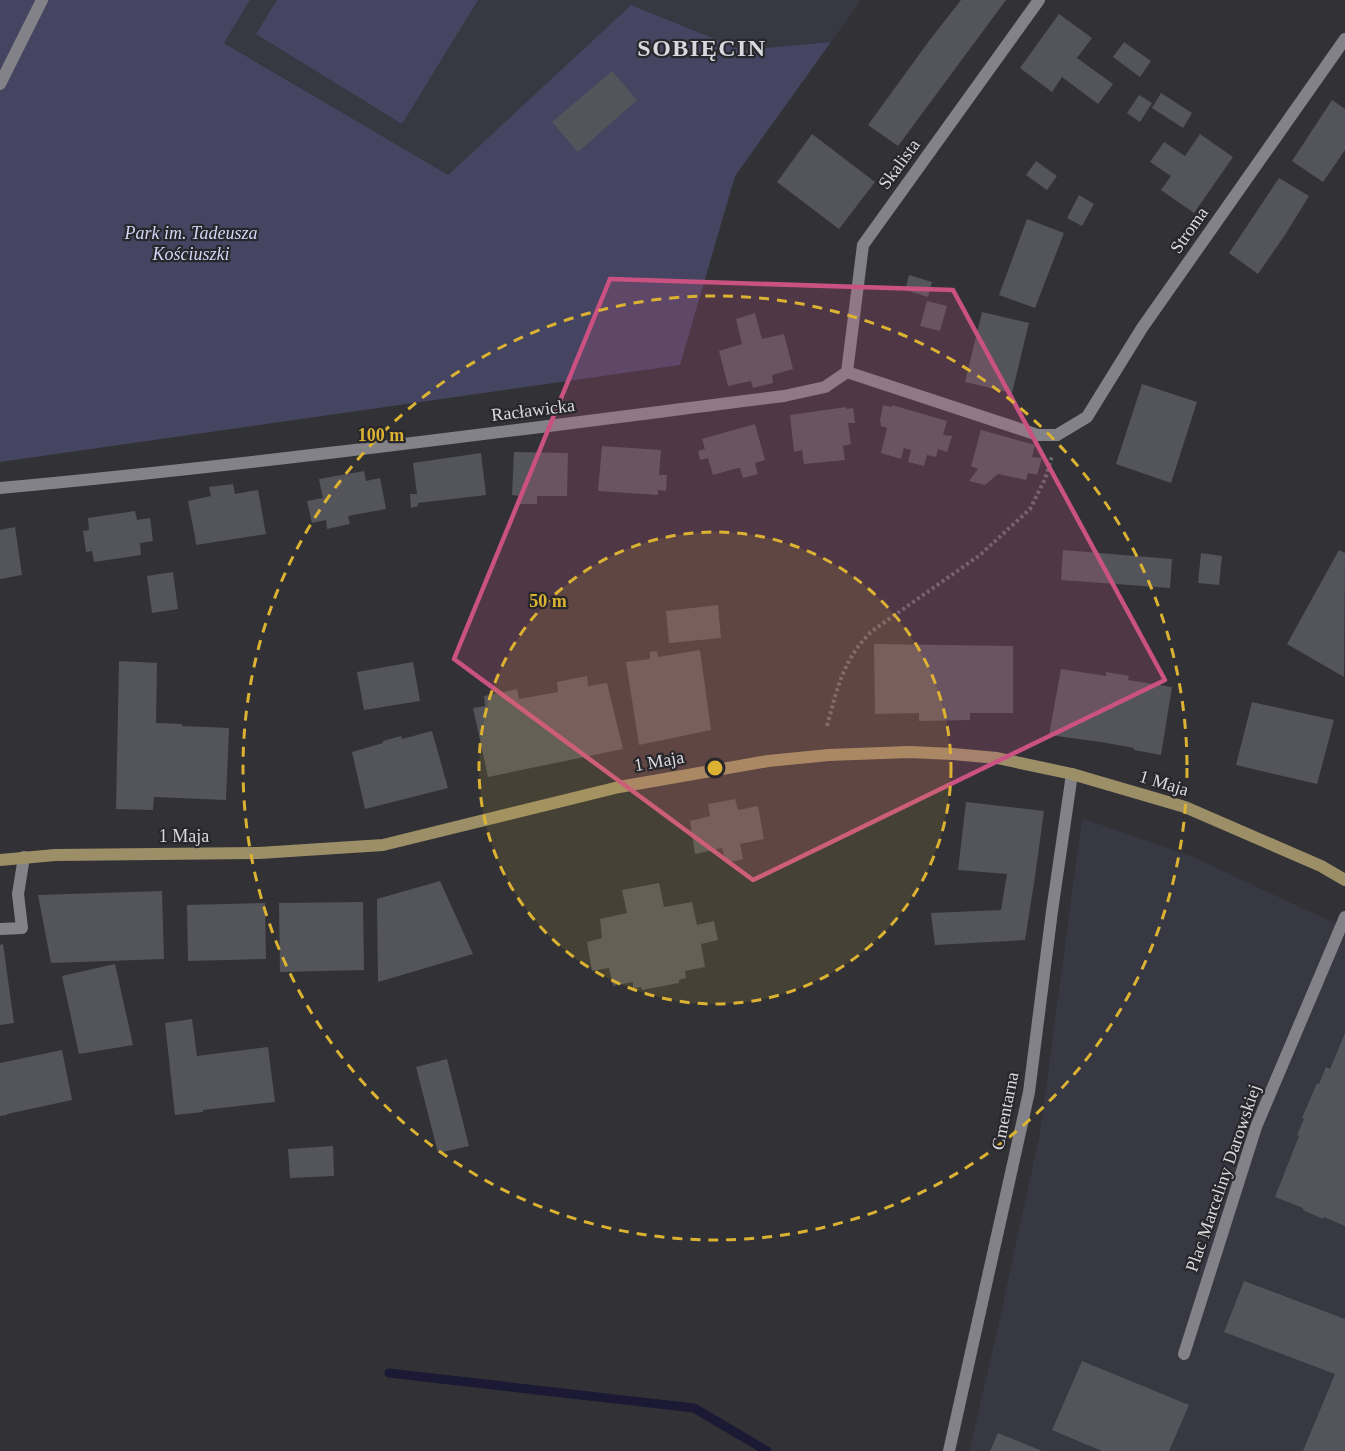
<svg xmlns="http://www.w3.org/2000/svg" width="1345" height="1451" font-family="'Times New Roman',serif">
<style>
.built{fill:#383843}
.green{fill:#454561}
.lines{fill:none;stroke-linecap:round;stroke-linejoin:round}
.stream{stroke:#1b1933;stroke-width:9}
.building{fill:#54555a}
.path{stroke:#66666a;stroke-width:4;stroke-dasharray:3 3;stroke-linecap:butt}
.lane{stroke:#828288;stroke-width:12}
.street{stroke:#828288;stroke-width:12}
.secondary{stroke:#9c8f67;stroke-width:12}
.marked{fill:#ca5282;fill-opacity:0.2;stroke:#ca5282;stroke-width:4.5;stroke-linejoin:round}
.ring{fill:none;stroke:#dcb233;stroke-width:3;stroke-dasharray:10 8}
.labels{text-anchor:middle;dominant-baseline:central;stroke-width:4.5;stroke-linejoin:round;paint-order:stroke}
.street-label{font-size:18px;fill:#dbdbde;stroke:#27272c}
.park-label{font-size:18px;font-style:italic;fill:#d4d4f6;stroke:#27272c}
.district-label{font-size:24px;font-weight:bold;letter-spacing:1.5px;fill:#d8d8df;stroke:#27272c}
.centre{fill:#dcb233;stroke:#27272c;stroke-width:3}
.ring-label{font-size:18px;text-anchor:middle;font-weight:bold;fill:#dcb233;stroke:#27272c;stroke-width:4.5;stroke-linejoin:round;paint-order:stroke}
</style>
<rect width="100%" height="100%" fill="#313136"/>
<!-- built -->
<path class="built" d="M250 0H861L831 42 742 50 631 5 448 175 417 158 224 42Z
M1082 818 1193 857 1345 928V1451H969L996 1336 1040 1133Z"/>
<!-- green -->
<path class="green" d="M0 0H250L224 43 448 175 631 5 742 50 831 42 735 176 680 365 0 462Z
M277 0H478L402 124 256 34Z"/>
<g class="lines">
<!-- stream -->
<path class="stream" d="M389 1373 694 1408 767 1451"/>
</g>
<!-- building -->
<path class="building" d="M961 0H1006L898 146 868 125 929 41Z
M1059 14 1092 38 1077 58 1113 84 1098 104 1062 77 1052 92 1020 68Z
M1124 42 1151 61 1140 77 1113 57Z
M612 71 637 100 578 152 552 122Z
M1161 93 1192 113 1183 128 1152 108Z
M1139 95 1152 103 1140 122 1127 113Z
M1332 100 1345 109V150L1323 182 1292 161Z
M812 134 875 182 839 229 777 182Z
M1200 134 1233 157 1194 213 1161 190 1171 176 1150 162 1164 142 1185 156Z
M1036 161 1057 176 1047 190 1026 175Z
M1279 178 1309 196 1285 235 1258 274 1229 253Z
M1079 195 1094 204 1082 226 1067 218Z
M1027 219 1064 233 1035 308 999 295Z
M909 275 932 282 928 297 905 290Z
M927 301 947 306 940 331 920 326Z
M982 312 1029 323 1012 393 965 382Z
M755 313 762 339 784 334 793 369 772 375 773 383 753 388 751 381 728 386 719 351 742 344 736 319Z
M1142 384 1197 402 1171 483 1116 464Z
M883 405 892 407V405L947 421 943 435 952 436 947 452 938 449 936 457 927 455 924 466 908 462 911 450 904 448 901 459 881 453 887 428 881 426 880 420Z
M846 407 847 409 853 408 855 423H848L851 444 843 446 845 460 804 464 802 450 794 452 790 415Z
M755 424 765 460 755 463 758 474 743 478 740 468H738L713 475 708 458 700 460 698 451 705 449 702 439Z
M981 430 1035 445 1032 457 1042 458 1037 475 1028 473 1026 480 998 474 985 485 969 481 978 469 971 466Z
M602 446 661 450 659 475H667L666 491 658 490V495L598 491Z
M514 452 568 453 567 496H537V504H520V496L512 495Z
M481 453 486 495 418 503V506L411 508 410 494H417L413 463Z
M364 471 366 481 380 478 386 509 348 516 350 524 327 529 326 520 312 523 307 501 323 498 319 479Z
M233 484 235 494 258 490 266 534 196 545 195 537 188 501 211 496 209 487Z
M135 511 137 520 150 518 153 541 140 543 141 555 94 562 92 551 86 552 83 531 89 530 88 518Z
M15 527 22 575 0 579V530Z
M1063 550 1172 559 1170 588 1061 580Z
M1339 550 1345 553 1344 677 1287 644Z
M1201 553 1222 556 1219 585 1198 583Z
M173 572 178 609 152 613 147 576Z
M718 605 721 638 669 643 666 611Z
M874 644 1013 646V713H970V720L919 721V713L875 714Z
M700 650 711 730 639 745 626 662 650 659V652L657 651 658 657Z
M119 661 157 663 156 723 182 724V726L229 728 226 800 154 797 153 810 116 809Z
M413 662 420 701 364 710 357 672Z
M1061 669 1106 676V672L1129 676 1128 680 1172 687 1161 755 1134 750V748L1101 742 1049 735Z
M587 676 588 686 607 683 623 749 488 777 473 708 485 706 484 696 517 689 519 699 558 692 557 682Z
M1252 702 1334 720 1317 784 1236 765Z
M432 731 448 788 365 809 352 752 383 743V741L401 736 402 739Z
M735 799 738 810 758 806 764 839 740 844 743 859 726 863 722 848 695 854 690 821 710 816 708 804Z
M966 802 1044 811 1035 877 1025 940 935 945 931 913 1001 910 1007 874 958 870Z
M440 881 473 954 378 982 377 899Z
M659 883 664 907 692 902 697 925 714 921 718 940 701 944 705 967 685 971 686 978 679 980V983L642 990 641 987 633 988V982L613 986 609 968 592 971 587 942 602 938 600 919 627 913 622 890Z
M162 891 164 959 51 963 38 895Z
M363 902 364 970 280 972 279 903Z
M265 903 266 959 188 961 187 905Z
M3 944 14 1023 0 1025V945Z
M115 964 133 1045 79 1054 62 976Z
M192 1019 197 1056 268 1047 275 1102 203 1110V1112L175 1115 165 1023Z
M1345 1033V1226L1324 1217 1323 1219 1303 1210V1208L1275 1197 1299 1136 1297 1135 1304 1119 1302 1118 1317 1083 1319 1084 1326 1067 1330 1069Z
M62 1050 72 1100 7 1114V1115L0 1116V1063Z
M447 1059 469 1146 438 1153 416 1067Z
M333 1146 334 1176 290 1178 288 1149Z
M1244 1281 1345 1319V1451H1303L1335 1374 1224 1332Z
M1082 1361 1189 1405 1169 1451H1102L1052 1430Z
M998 1433 1042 1451H990Z"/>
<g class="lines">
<!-- path -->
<path class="path" d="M827 726C837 689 843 659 872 631L980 555 1030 509 1045 479 1052 456"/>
<!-- lane -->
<path class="lane" d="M0 84 42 0
M0 929 22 928 18 894 24 857
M1184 1354 1256 1127 1345 917"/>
<!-- street -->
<path class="street" d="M847 372 863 245 1039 0
M0 488C262 464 523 429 784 396L825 387 847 372 1038 435H1057L1087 417 1142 328 1345 39
M949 1451 1029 1092 1052 911 1072 774"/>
<!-- secondary -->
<path class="secondary" d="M0 860 55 855 259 853 383 845 619 787 768 761 829 755 909 752 953 754 997 758 1072 774 1185 807 1321 866 1345 880"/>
</g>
<!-- marked area -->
<path class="marked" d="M610 279 953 290 1165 680 753 880 454 659Z"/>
<!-- distance rings -->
<circle cx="715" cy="768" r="236" fill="#dcb233" fill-opacity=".12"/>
<g class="ring">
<circle cx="715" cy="768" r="236"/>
<circle cx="715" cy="768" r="472"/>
</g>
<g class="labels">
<!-- street labels -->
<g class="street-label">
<text transform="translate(899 164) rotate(-54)">Skalista</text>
<text transform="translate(1189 230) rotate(-55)">Stroma</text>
<text transform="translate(533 410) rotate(-7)">Racławicka</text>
<text transform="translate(659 761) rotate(-10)">1 Maja</text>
<text transform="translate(1164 783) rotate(17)">1 Maja</text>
<text x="184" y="836">1 Maja</text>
<text transform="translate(1005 1111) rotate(-79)">Cmentarna</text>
<text transform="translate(1223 1178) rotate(-71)">Plac Marceliny Darowskiej</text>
</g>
<!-- park labels -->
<g class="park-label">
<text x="191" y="233">Park im. Tadeusza<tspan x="191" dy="21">Kościuszki</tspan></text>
</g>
<!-- district labels -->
<g class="district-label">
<text x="702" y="48">SOBIĘCIN</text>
</g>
</g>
<circle cx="715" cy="768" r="9" class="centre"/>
<g class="ring-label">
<text x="381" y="441">100 m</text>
<text x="548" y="607">50 m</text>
</g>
</svg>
